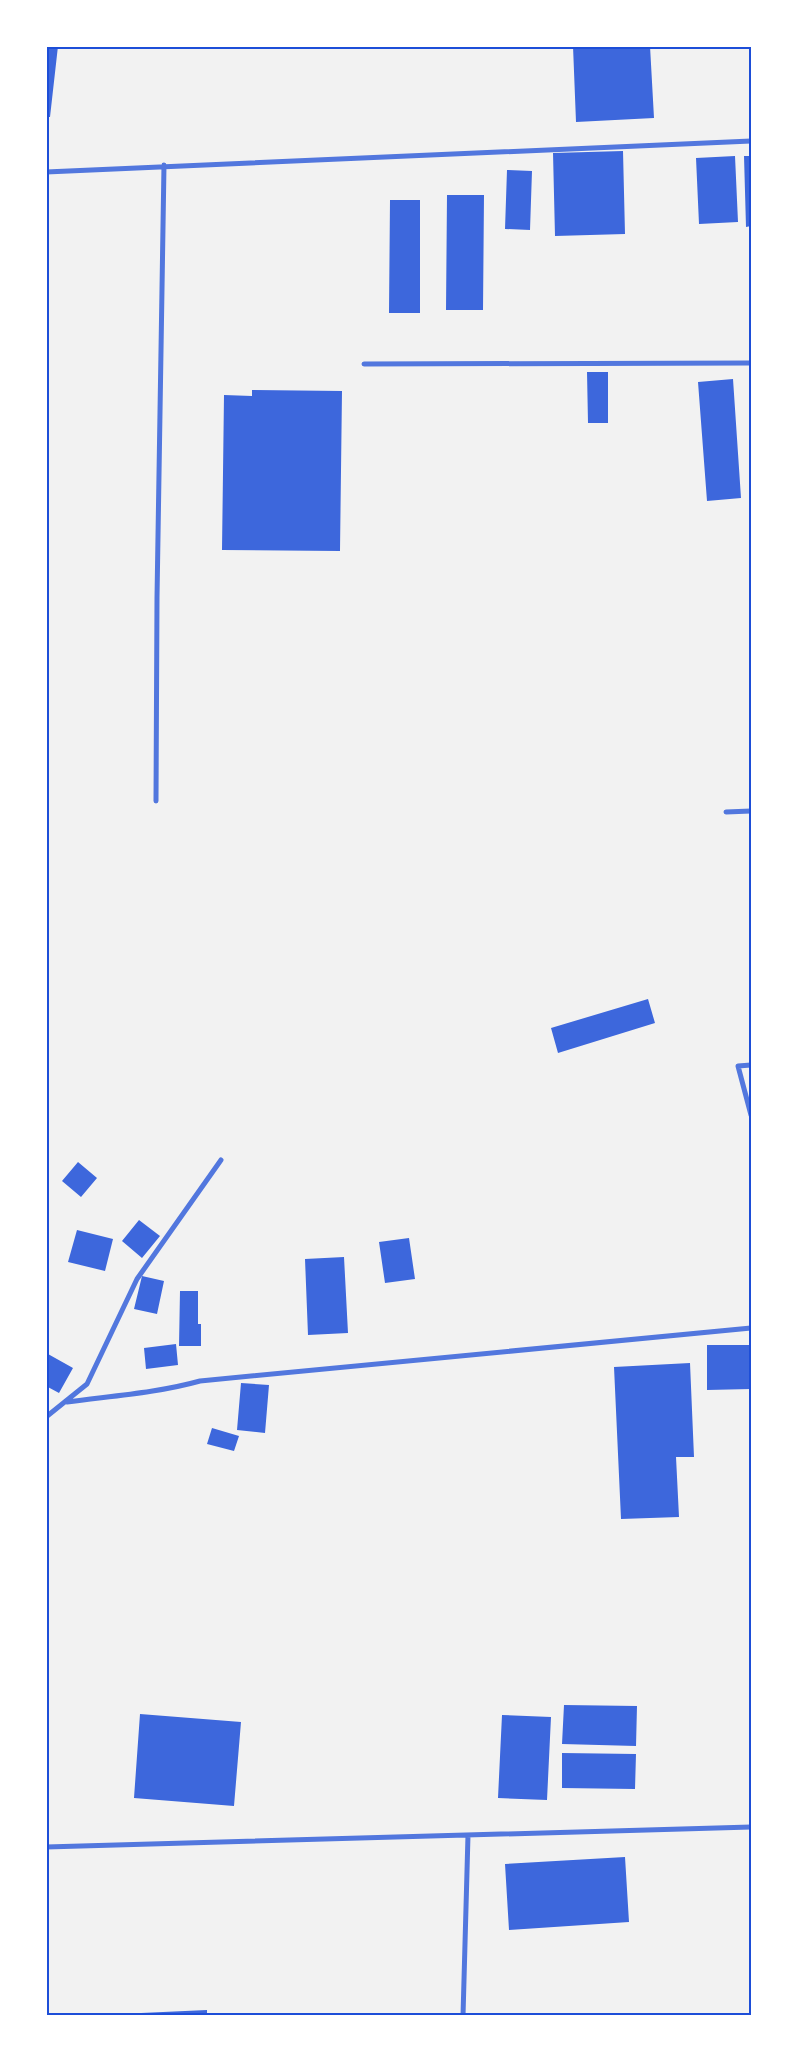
<svg xmlns="http://www.w3.org/2000/svg" width="797" height="2062" font-family="'Work Sans',sans-serif">
<style>
.building{fill:#3d67dc}
.lines{fill:none;stroke-linecap:round;stroke-linejoin:round}
.minor{stroke:#5277de;stroke-width:5}
.neatline{fill:none;stroke:#1d4ed8;stroke-width:2}
</style>
<rect width="100%" height="100%" fill="#f2f2f2"/>
<!-- building -->
<path class="building" d="M46 46H58L50 117H46Z
M573 46H650L654 118 576 122Z
M623 151 625 234 555 236 553 153Z
M735 156 738 222 699 224 696 158Z
M744 156H751V226L746 227Z
M507 170 532 171 530 230 505 229Z
M447 195H484L483 310H446Z
M390 200H420V313H389Z
M587 372H608V423H588Z
M733 379 741 498 707 501 698 382Z
M252 390 342 391 340 551 222 550 224 395 252 396Z
M648 999 655 1023 558 1053 551 1028Z
M78 1162 97 1178 81 1197 62 1181Z
M139 1220 160 1236 142 1258 122 1241Z
M77 1230 113 1239 105 1271 68 1262Z
M409 1238 415 1279 385 1283 379 1242Z
M344 1257 348 1333 308 1335 305 1259Z
M142 1276 164 1281 157 1314 134 1309Z
M180 1291H198V1324H201V1346H179Z
M176 1344 178 1365 146 1369 144 1348Z
M707 1345H751V1389L707 1390Z
M48 1354 73 1368 59 1393 46 1386V1357Z
M690 1363 694 1457H676L679 1517 621 1519 614 1367Z
M241 1383 269 1385 265 1433 237 1430Z
M212 1428 239 1436 234 1451 207 1444Z
M564 1705 637 1706 636 1746 562 1744Z
M140 1714 241 1722 234 1806 134 1798Z
M502 1715 551 1717 547 1800 498 1798Z
M562 1753 636 1754 635 1789 562 1788Z
M625 1857 629 1922 509 1930 505 1864Z
M207 2010V2016H141V2013Z"/>
<g class="lines">
<!-- minor -->
<path class="minor" d="M46 172 751 141
M364 364 751 363
M156 801 157 598 164 165
M726 812 751 811
M751 1065 738 1066 751 1115
M67 1402C111 1396 157 1393 200 1381L751 1328
M46 1417 87 1384 137 1279 221 1160
M46 1847 751 1827
M463 2016 468 1835"/>
</g>
<!-- border -->
<rect width="797" height="2062" fill="none" stroke="#ffffff" stroke-width="95"/>
<rect x="48" y="48" width="702" height="1966" class="neatline"/>
</svg>
